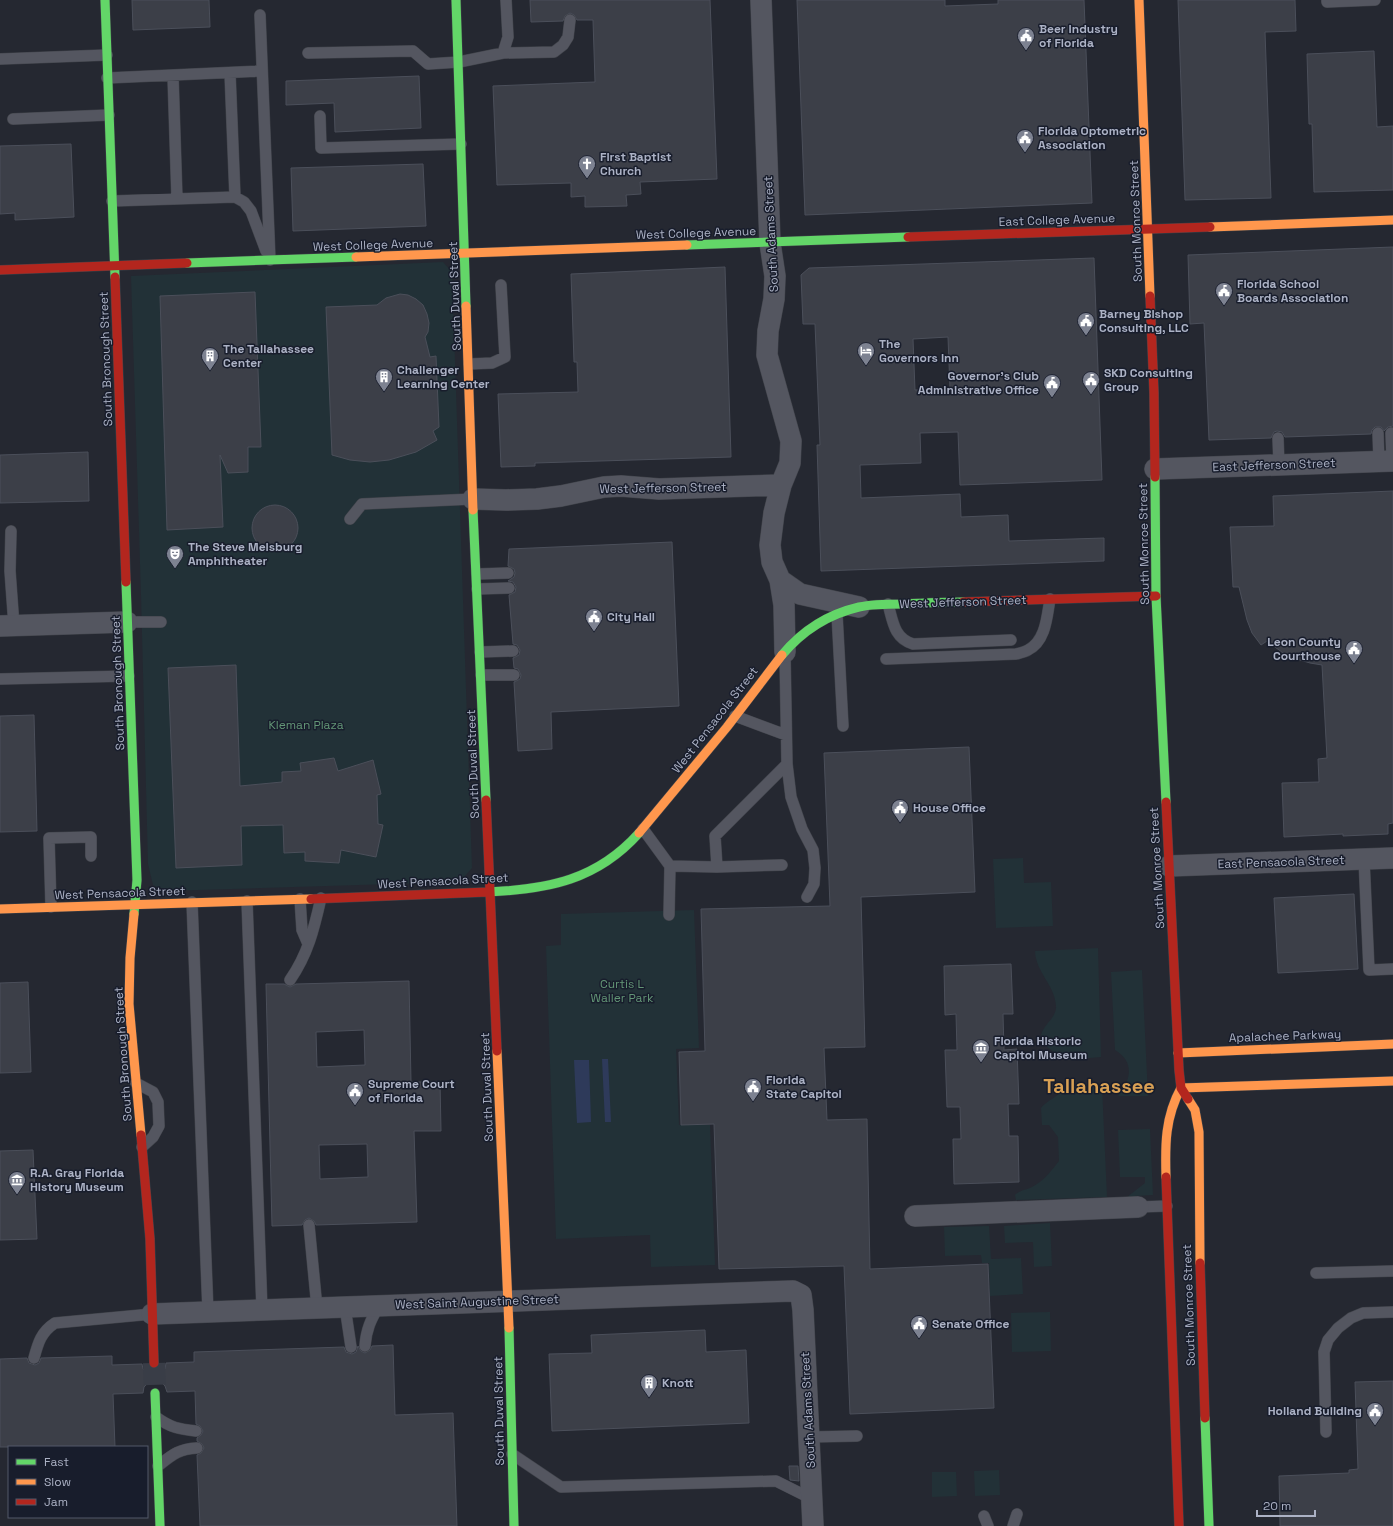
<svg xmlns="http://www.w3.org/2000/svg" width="1393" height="1526" font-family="'Space Grotesk',sans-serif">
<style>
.green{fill:#223137}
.water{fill:#2e3a5a}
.building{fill:#3c3f48;stroke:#4b4f5a;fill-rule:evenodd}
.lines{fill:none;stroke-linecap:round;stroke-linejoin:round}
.secondary-tunnel{stroke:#393d47;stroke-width:22;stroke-dasharray:22 11;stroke-linecap:butt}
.lane-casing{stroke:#40434a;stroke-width:12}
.street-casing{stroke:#40434a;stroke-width:22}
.fast-casing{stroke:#40434a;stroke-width:10}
.slow-casing{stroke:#40434a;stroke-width:10}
.jam-casing{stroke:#40434a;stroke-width:10}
.lane{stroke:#545660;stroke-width:11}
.street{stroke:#545660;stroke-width:21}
.fast{stroke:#63d668;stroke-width:9}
.slow{stroke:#ff974d;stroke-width:9}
.jam{stroke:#b3261e;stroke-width:9}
.labels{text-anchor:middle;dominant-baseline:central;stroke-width:3;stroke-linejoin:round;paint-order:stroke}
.poi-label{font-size:12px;font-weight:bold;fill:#acb2c5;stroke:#181d2c;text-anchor:start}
.street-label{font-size:12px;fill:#acb2c5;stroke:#181d2c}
.park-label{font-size:12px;fill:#639676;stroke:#181d2c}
.town-label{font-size:20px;font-weight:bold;fill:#d8a054;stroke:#181d2c}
</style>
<rect width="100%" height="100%" fill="#252831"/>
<!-- green -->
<path class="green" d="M443 262 452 272 472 868 464 877 456 882 165 891 153 885 148 864 141 595 131 276Z
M1023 858 1024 883 1051 882 1053 926 996 928 993 859Z
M694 910 699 1048 676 1049 679 1125H710L715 1265 651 1267 650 1235 556 1239 546 946 561 945V914Z
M1098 948 1101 1057 1067 1060 1055 1053 1041 1042C1038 1026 1057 1020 1056 1006 1055 985 1036 973 1035 951Z
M1142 970 1148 1096H1118C1131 1080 1135 1062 1115 1050L1111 972Z
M1102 1086 1107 1197 1016 1200 1015 1195C1020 1190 1026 1190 1032 1187 1044 1181 1051 1171 1059 1161L1058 1137 1049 1125H1042L1041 1108C1048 1099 1057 1099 1063 1088Z
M1150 1129 1153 1195 1135 1196V1200H1127V1197L1145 1183V1177H1120L1118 1130Z
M1050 1223 1052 1266 1034 1267 1033 1242 1005 1243 1004 1226Z
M989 1226 991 1259 1021 1258 1023 1294 990 1296 989 1263H982L981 1255 945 1256 944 1227Z
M1050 1312 1051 1351 1012 1352 1011 1313Z
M999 1470 1000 1495 975 1496 974 1471Z
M932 1472H956L957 1496 932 1497Z"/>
<!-- water -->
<path class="water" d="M602 1059H608L611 1122H605Z
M574 1060H589L591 1122 577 1123Z"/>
<!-- building -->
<path class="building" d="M132 0H209L210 27 133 30Z
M530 0H710L717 179 640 182 641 194 626 195 627 206 585 207V196L571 197V183L497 185 493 86 595 82 593 20H577L574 15 570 13 565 16 563 21 531 22Z
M797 0H945V6L998 4V0H1084L1092 203 805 215Z
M1178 0H1295L1296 31 1265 32 1271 198 1185 200Z
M1374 51 1377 127 1393 126V190L1314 192 1312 124H1309L1307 54Z
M419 76 421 128 335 132 334 103 286 105V81Z
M71 144 74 217 15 220V213L0 214V146Z
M423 164 426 226 293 231 291 168Z
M1393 247V426L1388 427 1384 431 1381 427H1375L1372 430 1371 434 1285 437 1282 432 1277 431 1274 432 1271 438 1209 440 1204 323 1190 324 1188 255Z
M1094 258 1102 480 960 485 958 432 920 433 921 463 860 465 861 498 960 494 961 517 1008 515 1009 541 1104 538V561L821 571 817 445H820L815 324H803L801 275 809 268ZM948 337 950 389 915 390 913 339Z
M725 267 731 457 535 463V466L501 467 498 394 578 392 577 362H574L571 274Z
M255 292 261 447H248V472L228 473 220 455 223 527 167 530 160 296Z
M400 294 408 295 416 299 423 305 427 314 429 323 428 332 425 337 430 357 436 356 439 427 433 431 437 440 416 452 389 460 370 462 350 460 332 455 326 307 377 305 386 298Z
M88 452 89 501 0 503V455Z
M1393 491V823L1388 824V834L1343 836V834L1284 837 1282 783 1319 782 1318 759 1327 758 1322 665 1310 663 1287 656 1267 641 1261 645 1252 633 1247 620 1239 587H1233L1230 527 1274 526 1273 496Z
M252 528a23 23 0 1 1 46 0a23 23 0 1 1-46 0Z
M672 542 679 706 551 712 552 749 518 751 514 682 520 679 521 675 518 669 514 668 513 658 519 655 520 650 517 645 513 644 509 595 515 592 516 587 513 582 508 581 514 577 515 573 514 569 508 566 509 549Z
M236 665 240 786 282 782V772L301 771 300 763 334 758 338 771 373 760 381 794 377 795 378 824 383 825 376 857 341 850 339 863 305 861V852L284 853 283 825 241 826 242 865 176 868 168 668Z
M34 715 37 831 0 832V716Z
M969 747 975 892 861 897 865 1047 824 1048 827 1120 867 1119 870 1269 988 1264 994 1408 850 1414 844 1266 719 1269 714 1124 681 1125 679 1052 705 1051 701 909 830 906 824 753Z
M1354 894 1358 969 1278 973 1274 898Z
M1011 964 1013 1014H1003L1004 1050 1017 1049 1019 1104H1008L1009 1136H1018L1019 1182 954 1184 953 1139H961L960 1107H947L945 1050H957L956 1014 945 1015 944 966Z
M409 981 411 1082H440L441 1131H414L417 1222 316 1225 314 1221 309 1218 305 1220 302 1225 272 1226 266 984H284L290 987 296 984ZM364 1030 365 1065 317 1067 316 1032ZM367 1144 368 1177 320 1179 319 1145Z
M28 982 31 1072 0 1073V983Z
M33 1150 37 1239 0 1240V1151Z
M705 1330 706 1352 746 1350 749 1423 552 1431 549 1354 592 1353 591 1335Z
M393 1345 395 1415 453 1413 457 1526H200L197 1455 201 1453 204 1448 202 1444 197 1441V1438L201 1435 203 1431 200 1426 196 1424 195 1391 167 1392 165 1386 161 1382 155 1381 148 1383 144 1387 143 1393 113 1394 115 1447H0V1359L27 1358 29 1363 35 1365 39 1363 41 1358 112 1356V1365L142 1364 143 1369 148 1374 155 1375 161 1373 165 1369 166 1363 194 1362V1352L344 1347 346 1352 352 1354 356 1352 358 1346 361 1351 365 1353 370 1350 372 1346Z
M1393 1381V1526H1280L1279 1476 1349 1473V1470L1358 1469 1355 1382Z
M789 1466H798L799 1481 790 1480Z"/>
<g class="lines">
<!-- secondary-tunnel -->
<path class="secondary-tunnel" d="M154 1363 155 1393"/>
<defs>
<path id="lane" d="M1327 0V2L1375 0
M260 15 270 260
M308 53 413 51 428 64 459 62 503 53 554 52 563 45 568 37 570 20
M503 53 508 37 506 0
M0 59 107 55
M230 73 235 197
M173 76 177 199
M107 78 262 71
M320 116 321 148 461 144
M13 119 109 115
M112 201 235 197 244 202 251 211 266 251
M469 364 492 363 505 357 501 285
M1378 433 1379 462
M1391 433 1392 461
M1278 438 1279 465
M350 519 362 504 473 499
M11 531 10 571 14 626
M477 574 508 573
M477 589 509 588
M888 604C893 622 894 638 913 644L1011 640
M837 614 843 726
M127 622H161
M480 652 513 651
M785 655 787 764 791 797 802 829 813 850 815 868 814 884 807 897
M886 659 1016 654C1020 653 1025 652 1028 650 1046 641 1047 616 1050 599
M481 675H514
M0 679 129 676
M735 716 786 735
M643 829 670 866 669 915
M1364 859 1369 970 1393 969
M670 866 717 867 782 865
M717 867 715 836 787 764
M300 899 302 930 308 944
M247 901 262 1310
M192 902 208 1312
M51 907 49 838 91 837V856
M290 980C308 954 314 929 321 898
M136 1083 153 1092 158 1102 159 1126 153 1137 142 1147
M1138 1207 1167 1206
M309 1225 317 1308
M1316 1273 1393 1271
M345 1307 351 1347
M365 1346C366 1330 371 1319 379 1306
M34 1358C38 1343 41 1332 55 1323L152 1314
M156 1417C171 1428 179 1429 196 1431
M1326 1432 1324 1352 1328 1340 1338 1328 1351 1318 1363 1313 1393 1312
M809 1437 857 1436
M512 1454 561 1487 776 1481 812 1499
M158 1466C172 1455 178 1449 197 1448
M984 1516 988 1526
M1013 1526 1017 1514"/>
<path id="street" d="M761 0 770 243 775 276 774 299 768 331 767 355 791 441 790 463 781 485 774 513 770 545 772 562 780 580 784 605 785 652
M1155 469 1393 461
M473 499 506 500 537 499 561 496 604 487 621 486 659 489 781 485
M780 580 800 594 859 607
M0 626 127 622
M1169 866 1393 858
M915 1216 1138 1207
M152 1314 793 1291 801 1295 803 1310 813 1526"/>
<path id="fast" d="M105 0 115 277
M456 0 466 306
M687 245 908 237
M187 263 356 257
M1155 477 1156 596 1166 802
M473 510 486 800
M126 582 137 880 134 914
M782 655C802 631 829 614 859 607 873 604 888 604 902 604 922 603 943 602 963 602
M488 892C549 889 597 880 639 833
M509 1328 514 1526
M155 1393 160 1526
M1205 1418 1209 1526"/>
<path id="slow" d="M1139 0 1150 296
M1210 227 1393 220
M356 257 687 245
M466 306 473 510
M639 833 727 727 782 655
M0 909 311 899
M134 914 130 958 129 1004 141 1135
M497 1051 509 1328
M1178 1053 1393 1044
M1181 1088 1393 1081
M1188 1099 1195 1110 1199 1132 1200 1263
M1166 1177C1165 1145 1165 1117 1181 1088"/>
<path id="jam" d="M908 237 1210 227
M0 270 187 263
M115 277 126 582
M1150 296 1154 393 1155 477
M963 602 1156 596
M486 800 497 1051
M1166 802 1179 1070 1181 1088 1188 1099
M311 899 488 892
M141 1135 150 1239 154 1363
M1166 1177 1179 1526
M1200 1263 1205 1418"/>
</defs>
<!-- lane casing -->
<use href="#lane" class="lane-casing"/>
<!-- street casing -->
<use href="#street" class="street-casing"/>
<!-- fast casing -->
<use href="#fast" class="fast-casing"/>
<!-- slow casing -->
<use href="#slow" class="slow-casing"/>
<!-- jam casing -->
<use href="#jam" class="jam-casing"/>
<!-- lane -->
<use href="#lane" class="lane"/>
<!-- street -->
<use href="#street" class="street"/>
<!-- fast -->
<use href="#fast" class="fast"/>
<!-- slow -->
<use href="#slow" class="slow"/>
<!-- jam -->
<use href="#jam" class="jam"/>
</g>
<!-- icons -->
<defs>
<symbol id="civic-pin" viewBox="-11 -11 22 30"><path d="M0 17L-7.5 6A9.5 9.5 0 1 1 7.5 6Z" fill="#7d8291" stroke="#181d2c"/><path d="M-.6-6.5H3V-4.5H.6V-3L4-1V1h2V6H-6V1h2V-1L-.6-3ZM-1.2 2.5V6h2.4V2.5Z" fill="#fff"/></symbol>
<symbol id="church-pin" viewBox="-11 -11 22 30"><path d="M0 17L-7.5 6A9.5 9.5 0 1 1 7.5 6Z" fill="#7d8291" stroke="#181d2c"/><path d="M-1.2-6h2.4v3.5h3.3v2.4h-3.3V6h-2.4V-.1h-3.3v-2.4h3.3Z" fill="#fff"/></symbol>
<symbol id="hotel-pin" viewBox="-11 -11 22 30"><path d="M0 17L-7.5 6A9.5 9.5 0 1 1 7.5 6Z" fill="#7d8291" stroke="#181d2c"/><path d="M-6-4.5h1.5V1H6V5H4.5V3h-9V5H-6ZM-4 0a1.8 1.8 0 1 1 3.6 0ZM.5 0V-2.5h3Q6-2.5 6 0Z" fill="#fff"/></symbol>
<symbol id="building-pin" viewBox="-11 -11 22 30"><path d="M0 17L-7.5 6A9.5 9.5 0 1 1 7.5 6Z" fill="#7d8291" stroke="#181d2c"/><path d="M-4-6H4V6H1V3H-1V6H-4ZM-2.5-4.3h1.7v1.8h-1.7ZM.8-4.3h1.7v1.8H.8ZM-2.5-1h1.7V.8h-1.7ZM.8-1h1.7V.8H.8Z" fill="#fff"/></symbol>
<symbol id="theatre-pin" viewBox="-11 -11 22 30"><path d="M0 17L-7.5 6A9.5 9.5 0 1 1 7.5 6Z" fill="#7d8291" stroke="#181d2c"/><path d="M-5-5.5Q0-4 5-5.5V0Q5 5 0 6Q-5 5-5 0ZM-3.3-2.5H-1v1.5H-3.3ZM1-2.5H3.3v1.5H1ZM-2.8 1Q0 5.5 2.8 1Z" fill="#fff"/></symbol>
<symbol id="museum-pin" viewBox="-11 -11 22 30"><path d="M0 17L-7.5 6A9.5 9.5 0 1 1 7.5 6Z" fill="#7d8291" stroke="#181d2c"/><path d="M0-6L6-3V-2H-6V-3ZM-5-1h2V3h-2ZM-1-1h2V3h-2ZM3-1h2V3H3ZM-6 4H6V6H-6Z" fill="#fff"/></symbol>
</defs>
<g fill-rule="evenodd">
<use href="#civic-pin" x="1016" y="26" width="20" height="27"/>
<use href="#civic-pin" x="1015" y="128" width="20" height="27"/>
<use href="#church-pin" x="577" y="154" width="20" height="27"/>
<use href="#civic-pin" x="1214" y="281" width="20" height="27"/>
<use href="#civic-pin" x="1076" y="311" width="20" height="27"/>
<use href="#hotel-pin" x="856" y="341" width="20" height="27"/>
<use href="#building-pin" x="200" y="346" width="20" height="27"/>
<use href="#building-pin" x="374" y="367" width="20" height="27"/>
<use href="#civic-pin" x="1081" y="370" width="20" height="27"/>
<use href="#civic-pin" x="1042" y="373" width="20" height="27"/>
<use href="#theatre-pin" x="165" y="544" width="20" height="27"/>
<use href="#civic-pin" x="584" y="607" width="20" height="27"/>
<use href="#civic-pin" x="1344" y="639" width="20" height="27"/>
<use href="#civic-pin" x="890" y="798" width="20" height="27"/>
<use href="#museum-pin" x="971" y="1038" width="20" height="27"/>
<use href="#civic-pin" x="743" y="1077" width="20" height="27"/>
<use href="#civic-pin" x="345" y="1081" width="20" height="27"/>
<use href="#museum-pin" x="7" y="1170" width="20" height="27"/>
<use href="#civic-pin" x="909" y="1314" width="20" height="27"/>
<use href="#building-pin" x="639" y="1373" width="20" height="27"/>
<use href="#civic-pin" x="1365" y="1401" width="20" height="27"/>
</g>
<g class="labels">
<!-- poi labels -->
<g class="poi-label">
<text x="1039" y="29">Beer Industry<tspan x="1039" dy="14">of Florida</tspan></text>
<text x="1038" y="131">Florida Optometric<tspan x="1038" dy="14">Association</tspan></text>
<text x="600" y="157">First Baptist<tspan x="600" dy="14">Church</tspan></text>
<text x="1237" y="284">Florida School<tspan x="1237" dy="14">Boards Association</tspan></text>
<text x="1099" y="314">Barney Bishop<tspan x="1099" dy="14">Consulting, LLC</tspan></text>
<text x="879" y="344">The<tspan x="879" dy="14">Governors Inn</tspan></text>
<text x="223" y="349">The Tallahassee<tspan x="223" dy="14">Center</tspan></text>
<text x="397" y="370">Challenger<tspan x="397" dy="14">Learning Center</tspan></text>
<text x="1104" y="373">SKD Consulting<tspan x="1104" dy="14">Group</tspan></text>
<text x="1039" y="376" text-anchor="end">Governor's Club<tspan x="1039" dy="14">Administrative Office</tspan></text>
<text x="188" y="547">The Steve Meisburg<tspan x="188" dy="14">Amphitheater</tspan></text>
<text x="607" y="617">City Hall</text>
<text x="1341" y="642" text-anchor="end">Leon County<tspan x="1341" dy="14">Courthouse</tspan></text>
<text x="913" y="808">House Office</text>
<text x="994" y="1041">Florida Historic<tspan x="994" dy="14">Capitol Museum</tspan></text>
<text x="766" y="1080">Florida<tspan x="766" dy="14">State Capitol</tspan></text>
<text x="368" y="1084">Supreme Court<tspan x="368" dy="14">of Florida</tspan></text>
<text x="30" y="1173">R.A. Gray Florida<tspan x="30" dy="14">History Museum</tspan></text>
<text x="932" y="1324">Senate Office</text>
<text x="662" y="1383">Knott</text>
<text x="1362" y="1411" text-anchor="end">Holland Building</text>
</g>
<!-- street labels -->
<g class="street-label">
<text transform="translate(1057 220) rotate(-2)">East College Avenue</text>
<text transform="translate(1136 221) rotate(-92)">South Monroe Street</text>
<text transform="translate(696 233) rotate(-2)">West College Avenue</text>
<text transform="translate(771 234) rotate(-93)">South Adams Street</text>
<text transform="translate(373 245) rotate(-2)">West College Avenue</text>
<text transform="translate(455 296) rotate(-92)">South Duval Street</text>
<text transform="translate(106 359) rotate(-92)">South Bronough Street</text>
<text transform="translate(1274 465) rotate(-2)">East Jefferson Street</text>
<text transform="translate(663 488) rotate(-1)">West Jefferson Street</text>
<text transform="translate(1144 544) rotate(-91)">South Monroe Street</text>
<text transform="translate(963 602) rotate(-2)">West Jefferson Street</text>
<text transform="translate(118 683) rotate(-92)">South Bronough Street</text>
<text transform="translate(715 720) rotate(-52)">West Pensacola Street</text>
<text transform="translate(473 764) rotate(-92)">South Duval Street</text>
<text transform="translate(1281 862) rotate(-2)">East Pensacola Street</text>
<text transform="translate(1157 868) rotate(-93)">South Monroe Street</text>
<text transform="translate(443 881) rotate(-3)">West Pensacola Street</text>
<text transform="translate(120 893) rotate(-2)">West Pensacola Street</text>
<text transform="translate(1285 1036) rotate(-2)">Apalachee Parkway</text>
<text transform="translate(123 1054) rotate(-94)">South Bronough Street</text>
<text transform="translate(487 1087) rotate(-92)">South Duval Street</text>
<text transform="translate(477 1302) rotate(-2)">West Saint Augustine Street</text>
<text transform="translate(1189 1305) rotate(-92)">South Monroe Street</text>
<text transform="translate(808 1410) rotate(-93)">South Adams Street</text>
<text transform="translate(499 1411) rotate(-91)">South Duval Street</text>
</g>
<!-- park labels -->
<g class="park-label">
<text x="306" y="725">Kleman Plaza</text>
<text x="622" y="984">Curtis L<tspan x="622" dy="14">Waller Park</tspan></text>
</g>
<!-- town labels -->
<g class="town-label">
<text x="1099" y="1086">Tallahassee</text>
</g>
</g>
<!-- legend -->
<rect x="8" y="1446" width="140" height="72" fill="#181d2c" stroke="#535969"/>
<rect x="16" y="1459" width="20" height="6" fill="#63d668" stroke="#535969"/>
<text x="44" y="1466" font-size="12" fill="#acb2c5">Fast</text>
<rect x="16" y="1479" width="20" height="6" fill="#ff974d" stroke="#535969"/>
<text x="44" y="1486" font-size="12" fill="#acb2c5">Slow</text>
<rect x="16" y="1499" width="20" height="6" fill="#b3261e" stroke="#535969"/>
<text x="44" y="1506" font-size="12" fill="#acb2c5">Jam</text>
<!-- scale -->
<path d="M1257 1510v6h58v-6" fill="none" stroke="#acb2c5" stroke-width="2"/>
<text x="1263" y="1510" font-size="12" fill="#acb2c5" stroke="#181d2c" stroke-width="3" paint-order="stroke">20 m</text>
</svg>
